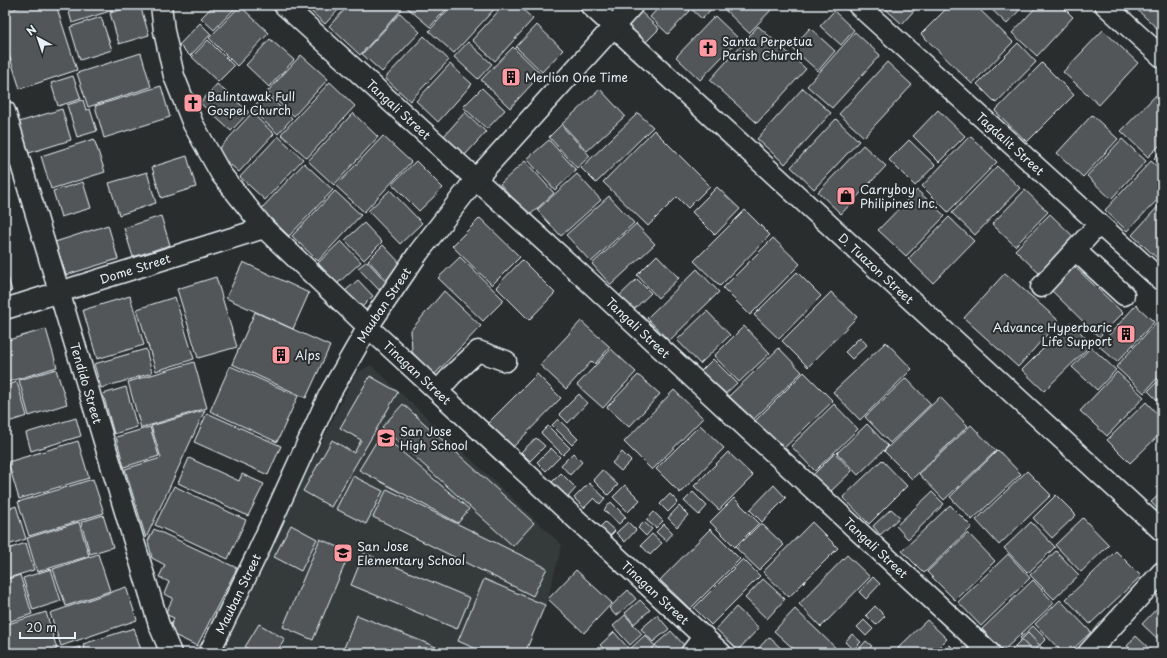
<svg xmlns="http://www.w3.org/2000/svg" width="1167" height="658" font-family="'Playpen Sans',sans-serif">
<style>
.built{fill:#363a3b}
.building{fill:#535759;stroke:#e8f1f8}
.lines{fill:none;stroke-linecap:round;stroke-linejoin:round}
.minor-casing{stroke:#e8f1f8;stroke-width:23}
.minor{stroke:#2a2d2e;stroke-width:20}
.labels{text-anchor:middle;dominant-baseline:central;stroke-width:4;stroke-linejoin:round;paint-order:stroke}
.poi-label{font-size:12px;fill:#e8f1f8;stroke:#2a2d2e;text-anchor:start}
.street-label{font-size:12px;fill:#e8f1f8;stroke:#2a2d2e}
</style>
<rect width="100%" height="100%" fill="#2a2d2e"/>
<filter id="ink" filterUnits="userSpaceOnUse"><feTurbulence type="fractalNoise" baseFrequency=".025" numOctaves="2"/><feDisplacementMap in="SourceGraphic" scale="8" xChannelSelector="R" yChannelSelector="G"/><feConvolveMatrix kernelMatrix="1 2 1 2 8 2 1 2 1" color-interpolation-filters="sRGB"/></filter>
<g filter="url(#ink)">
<!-- built -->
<path class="built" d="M371 365 562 545 546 604 525 653H219L355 374Z"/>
<!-- building -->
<path class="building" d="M25 5H56L77 70 20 89 5 42V12Z
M67 5H129L72 23Z
M137 5H140L149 35 119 44 110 13Z
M214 5 237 6 214 30 201 18Z
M304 5H343L325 24Z
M349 5H397L402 9 360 55 329 26Z
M404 5H450L430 27Z
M452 5H498L454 53 429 31Z
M504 5H518L533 19 495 61 472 40Z
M661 5H684L690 11 668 34 650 17Z
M687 5H710L713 7 702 19Z
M728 5H773L774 7 749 33 724 9Z
M881 5H919L902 24Z
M950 5H975L1013 42 972 84 921 34Z
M987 5H1024L1007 24Z
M1038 5H1061L1073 17 1037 56 1012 33Z
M1132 5H1162V31L1161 32Z
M240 6 269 33 237 66 209 38Z
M640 11 659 29 644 44 625 26Z
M834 11 854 30 841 45 820 26Z
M400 13 420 32 382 72 362 54Z
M715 16 739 39 700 80 676 57Z
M101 17 112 50 80 60 70 27Z
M200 23 211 34 190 56 179 45Z
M537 25 563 50 542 72 516 47Z
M758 26 806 69 757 123 710 80Z
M810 28 835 51 818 71 792 48Z
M1103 30 1138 63 1099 105 1063 72Z
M855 32 880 55 832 108 807 86Z
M424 36 449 60 410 101 385 78Z
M270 39 294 60 269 87 246 65Z
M208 40 234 66 218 82 192 57Z
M468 42 492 64 478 79 454 57Z
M1018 43 1036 62 996 103 977 84Z
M513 47 541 74 510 108 481 80Z
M141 53 151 87 88 107 77 73Z
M301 55 328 79 294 116 267 92Z
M887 62 912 85 864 137 839 114Z
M1042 63 1074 95 1027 142 995 111Z
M450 64 472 84 438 122 416 101Z
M73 76 81 99 58 106 51 83Z
M330 82 355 106 307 158 281 134Z
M217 84 249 112 231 131 200 103Z
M161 86 170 117 104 138 95 106Z
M482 88 505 110 487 129 463 107Z
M803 88 831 113 785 164 757 139Z
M600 89 625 116 587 151 562 124Z
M1162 89V143L1148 157 1121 131Z
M266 94 292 118 278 134 251 109Z
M83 100 86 110 90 109 97 131 77 137 67 105Z
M62 109 71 140 29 153 19 122Z
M938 110 965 136 939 162 913 136Z
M465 112 486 132 465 155 444 136Z
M252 113 274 134 239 172 216 152Z
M353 113 378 137 334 185 308 161Z
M638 113 653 127 596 183 581 168Z
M1092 115 1118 139 1083 177 1057 153Z
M836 119 859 141 814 189 791 167Z
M561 125 590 156 577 168 549 137Z
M654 130 710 186 688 208 677 197 648 226 603 182Z
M278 136 303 159 265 200 240 177Z
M383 136 411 162 364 212 336 186Z
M970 136 997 162 948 212 922 186Z
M94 139 105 172 51 189 41 156Z
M1122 139 1146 161 1111 199 1087 176Z
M549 140 576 170 555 190 527 159Z
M909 140 935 165 915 186 889 160Z
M863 145 886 166 841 214 818 192Z
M1162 150V165L1154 158Z
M187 156 196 187 161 198 152 167Z
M416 161 443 188 419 211 392 184Z
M525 161 554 193 529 216 500 184Z
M1151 161 1162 171V195L1127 231 1105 210Z
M304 163 333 190 289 236 261 209Z
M997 166 1020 188 975 235 952 213Z
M147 172 156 203 119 215 109 183Z
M577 174 601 200 561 236 537 210Z
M83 182 91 208 61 217 53 191Z
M717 187 740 209 715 235 692 212Z
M390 190 422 223 400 244 368 211Z
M917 190 945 216 906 256 878 230Z
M1025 190 1048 212 1015 246 992 224Z
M335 191 361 215 318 261 292 236Z
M609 196 634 223 591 262 566 235Z
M1162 202V254L1158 259 1132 235Z
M745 210 770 235 720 286 694 261Z
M1050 214 1080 243 1045 279 1015 250Z
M161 216 170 245 133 257 124 228Z
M949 217 974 241 933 283 908 259Z
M480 218 520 257 492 285 452 246Z
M364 223 382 242 364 260 345 240Z
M636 224 655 244 611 285 592 264Z
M108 225 118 259 66 275 55 242Z
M773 238 800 264 750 315 723 288Z
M341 241 361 262 337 284 318 263Z
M383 245 402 265 386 280 368 260Z
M657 255 679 278 658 298 637 275Z
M460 257 504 300 483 321 438 278Z
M522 260 555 293 529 320 496 287Z
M367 261 387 283 379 290 358 268Z
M243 262 309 293 293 329 226 298Z
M1072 264 1123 313 1099 337 1049 288Z
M5 268 12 291 5 293Z
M697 269 719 292 669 341 647 318Z
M797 272 821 296 779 339 754 315Z
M1005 273 1059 321 1018 367 964 318Z
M216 277 237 347 198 358 177 289Z
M637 279 651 293 630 313 616 299Z
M358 280 373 296 361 308 345 291Z
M444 291 481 326 434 375 412 352 411 330Z
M831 292 857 317 808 367 782 341Z
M130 296 144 345 97 359 83 310Z
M175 297 194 359 156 371 137 309Z
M1136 305 1154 322 1117 362 1099 346Z
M707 311 730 335 700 364 677 340Z
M255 312 330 346 306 398 232 364Z
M1162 316V373L1144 393 1116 367Z
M581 321 610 347 595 364 592 361 566 389 540 365Z
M1070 322 1092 344 1044 391 1022 370Z
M744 326 770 353 739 382 714 356Z
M46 329 57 367 5 383V341Z
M860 337 867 345 852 359 845 352Z
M886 342 912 369 860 420 833 392Z
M1091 347 1116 370 1097 390 1072 367Z
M779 348 802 372 753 420 729 396Z
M146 349 152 373 101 388 94 364Z
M611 349 636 372 603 408 577 385Z
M713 359 737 383 722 397 699 373Z
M194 362 207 408 141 428 128 382Z
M230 366 298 396 277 442 210 411Z
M56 369 67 404 29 416 19 380Z
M804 372 833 401 781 451 753 423Z
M1117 372 1144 397 1107 436 1080 411Z
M537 374 561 398 512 448 487 424Z
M638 375 660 394 629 427 607 407Z
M370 376 398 392 331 507 303 491 332 440 354 453 361 440 340 428Z
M1162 377V405L1148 391Z
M906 378 931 404 890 443 865 417Z
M17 382 27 416 5 423V386Z
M126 387 137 427 114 434 103 394Z
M674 390 703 418 652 470 624 442Z
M579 394 587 403 568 423 559 414Z
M940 397 968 426 912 479 884 451Z
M1146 402 1162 419V432L1130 463 1107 440Z
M403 404 534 523 513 546 382 427Z
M834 404 858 429 815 471 791 446Z
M205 410 146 538 125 469 161 458 151 426Z
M207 413 281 446 268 475 194 442Z
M76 418 81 436 31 451 26 433Z
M558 419 578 439 572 445 552 425Z
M867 424 888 446 858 475 837 453Z
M700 425 724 448 680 493 656 469Z
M971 425 996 451 944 500 919 474Z
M548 426 570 448 563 455 541 433Z
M150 427 159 456 124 467 116 437Z
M381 434 469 509 458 523 359 470Z
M536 438 545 446 530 461 521 452Z
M78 441 89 478 19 499 8 462Z
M551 448 560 457 546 471 537 462Z
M998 450 1021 474 972 520 950 497Z
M622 452 631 461 621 471 612 463Z
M728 452 753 476 719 510 694 486Z
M573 453 582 462 570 475 561 465Z
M835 453 852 471 829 493 812 476Z
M189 458 239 481 242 474 264 484 248 516 178 483Z
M882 460 907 486 869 524 843 497Z
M602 470 618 485 608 495 593 480Z
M1027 471 1051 495 999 545 976 520Z
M561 473 576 488 568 497 552 482Z
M353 476 383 491 366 524 336 509Z
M93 479 104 513 29 536 18 502Z
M5 482 9 497 5 498Z
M589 483 605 498 600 504 594 498 584 508 574 498Z
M625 485 640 500 628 512 613 497Z
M774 485 786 498 762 522 750 510Z
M174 486 246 520 228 559 155 525Z
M387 489 547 568 533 596 373 517Z
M693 492 707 506 699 515 684 501Z
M932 492 944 504 908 539 896 526Z
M1162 492V514L1151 502Z
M670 494 678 502 668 512 660 504Z
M1056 495 1076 515 1052 538 1033 518Z
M734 498 759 523 735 547 710 522Z
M611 502 626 517 619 524 604 510Z
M950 505 972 527 924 573 902 551Z
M16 506 26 539 5 546V510Z
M679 506 688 515 677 527 668 518Z
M891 509 900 517 880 535 873 526Z
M654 512 663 521 656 528 646 520Z
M103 515 113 547 90 554 81 522Z
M1083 518 1109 545 1081 572 1055 545Z
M79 522 89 556 37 572 27 538Z
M605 522 615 531 607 539 597 530Z
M628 522 636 530 625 542 616 533Z
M644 522 652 529 646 536 638 528Z
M812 522 838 548 789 597 763 572Z
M1031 522 1055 547 1028 573 1004 548Z
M761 523 784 545 759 570 736 548Z
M664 524 673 533 666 541 656 532Z
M291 525 317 539 301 571 274 557Z
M154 529 237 568 197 646 168 632 174 618 165 614 173 598 164 594 169 582 159 577 165 565 152 558 148 541Z
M710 529 740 559 690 609 660 580Z
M968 533 995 561 955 600 927 572Z
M652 534 662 543 650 555 641 545Z
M320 539 350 552 313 640 283 627Z
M26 543 34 570 5 579V550Z
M1056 551 1079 575 1054 599 1030 575Z
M1116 551 1141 576 1090 624 1066 599Z
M364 553 470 598 457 629 351 585Z
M98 554 110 591 66 606 53 569Z
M1008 554 1030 578 981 626 958 602Z
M847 555 870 577 821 627 799 604Z
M743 559 760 576 711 625 694 608Z
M51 569 61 601 33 610 23 578Z
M576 570 612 603 584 633 548 599Z
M20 575 32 614 5 623V580Z
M873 577 880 584 866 599 859 592Z
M484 579 545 605 525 653H480L481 651 458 641Z
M763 579 785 599 767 619 745 598Z
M1033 580 1054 603 1003 651 982 629Z
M126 587 137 620 61 646 50 613Z
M628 590 636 599 616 616 609 608Z
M640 600 650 610 634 624 625 613Z
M1060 600 1091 632 1069 653H1063L1035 624Z
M1162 603V643L1142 624Z
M875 606 885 616 876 625 866 615Z
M736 607 759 628 738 650 716 629Z
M795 609 841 653H798L774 631Z
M46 612 57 649 44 653H5V625Z
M357 615 441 649 439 653H342Z
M625 615 642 634 630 645 613 626Z
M657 615 669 629 653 642 641 629Z
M864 620 873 629 866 636 857 627Z
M927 620 947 639 933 653H902L898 648Z
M259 624 285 639 276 653H255L245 647Z
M1033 626 1046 639 1033 652 1020 638Z
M134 628 142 653H85L83 644Z
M671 631 685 646 677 653H663L655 645Z
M614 632 629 649 624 653H607L600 645Z
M1028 633 1047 653H1017L1012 649Z
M852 634 861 642 853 650 845 642Z
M645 635 655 646 647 653H634L630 649Z
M1136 636 1154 653H1135L1127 646Z
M769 637 786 653H754Z
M866 641 872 646 865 653H855Z
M950 645 957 653H942Z
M80 647 82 653H60Z
M594 648 599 653H588Z"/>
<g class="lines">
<defs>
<g id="minor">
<path id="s1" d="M161 5 164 31 174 76 193 124 221 174 264 228 368 327 721 653"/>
<path id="s2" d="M284 5 589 282 990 653"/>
<path id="s3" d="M590 5 1162 531"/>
<path id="s4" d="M858 5 1162 281"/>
<path d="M1105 5 1162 57"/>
<path id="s5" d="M5 111 159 625 171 653"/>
<path d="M1075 250 1124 295"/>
<path d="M1041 287 1099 224"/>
<path id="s6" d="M5 309 264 228"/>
<path d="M438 391 452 375 478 351 506 361"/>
<path id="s7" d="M209 653 257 554 329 395 368 327 419 252 475 180 633 5"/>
<path d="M691 653 704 636"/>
<path d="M1088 653 1162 572"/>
</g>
</defs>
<!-- minor casing -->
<use href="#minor" class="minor-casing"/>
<!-- minor -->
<use href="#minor" class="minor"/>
</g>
</g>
<!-- icons -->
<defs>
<symbol id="church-square" viewBox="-11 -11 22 22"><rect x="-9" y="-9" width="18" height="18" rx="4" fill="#ff9aa2" stroke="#2a2d2e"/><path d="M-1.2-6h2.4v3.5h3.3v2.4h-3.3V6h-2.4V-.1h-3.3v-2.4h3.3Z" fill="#111"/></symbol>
<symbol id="building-square" viewBox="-11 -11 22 22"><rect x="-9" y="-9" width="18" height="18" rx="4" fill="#ff9aa2" stroke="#2a2d2e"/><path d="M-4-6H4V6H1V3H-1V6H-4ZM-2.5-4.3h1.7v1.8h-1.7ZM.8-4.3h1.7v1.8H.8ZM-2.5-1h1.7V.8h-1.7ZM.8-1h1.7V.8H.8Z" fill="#111"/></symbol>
<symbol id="shop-square" viewBox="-11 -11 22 22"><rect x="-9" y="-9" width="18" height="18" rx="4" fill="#ff9aa2" stroke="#2a2d2e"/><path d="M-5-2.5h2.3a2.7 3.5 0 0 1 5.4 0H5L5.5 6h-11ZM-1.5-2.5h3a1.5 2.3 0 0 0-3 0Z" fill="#111"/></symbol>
<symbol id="school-square" viewBox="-11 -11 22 22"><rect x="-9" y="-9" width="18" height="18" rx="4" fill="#ff9aa2" stroke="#2a2d2e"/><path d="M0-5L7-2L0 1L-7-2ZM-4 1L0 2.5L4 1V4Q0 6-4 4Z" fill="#111"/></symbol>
</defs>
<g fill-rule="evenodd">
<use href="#church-square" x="697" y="37" width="22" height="22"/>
<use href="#building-square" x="500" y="66" width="22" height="22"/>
<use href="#church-square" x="182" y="92" width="22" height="22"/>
<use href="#shop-square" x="835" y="185" width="22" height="22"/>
<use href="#building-square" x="1115" y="323" width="22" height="22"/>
<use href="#building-square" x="270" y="344" width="22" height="22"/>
<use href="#school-square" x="375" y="427" width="22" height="22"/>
<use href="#school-square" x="332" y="542" width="22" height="22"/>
</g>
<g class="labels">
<!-- poi labels -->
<g class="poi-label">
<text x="722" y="41">Santa Perpetua<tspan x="722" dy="14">Parish Church</tspan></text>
<text x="525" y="77">Merlion One Time</text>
<text x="207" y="96">Balintawak Full<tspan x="207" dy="14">Gospel Church</tspan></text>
<text x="860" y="189">Carryboy<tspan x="860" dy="14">Philipines Inc.</tspan></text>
<text x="1112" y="327" text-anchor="end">Advance Hyperbaric<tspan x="1112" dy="14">Life Support</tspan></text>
<text x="295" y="355">Alps</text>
<text x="400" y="431">San Jose<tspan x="400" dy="14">High School</tspan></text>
<text x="357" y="546">San Jose<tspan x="357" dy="14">Elementary School</tspan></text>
</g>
<!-- street labels -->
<g class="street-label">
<text stroke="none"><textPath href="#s2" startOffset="155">Tangali Street</textPath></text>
<text stroke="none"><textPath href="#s4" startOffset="206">Tagdalit Street</textPath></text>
<text stroke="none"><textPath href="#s3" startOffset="389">D. Tuazon Street</textPath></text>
<text stroke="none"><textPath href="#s6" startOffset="136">Dome Street</textPath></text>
<text stroke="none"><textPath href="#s7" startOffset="390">Mauban Street</textPath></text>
<text stroke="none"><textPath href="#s2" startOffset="479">Tangali Street</textPath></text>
<text stroke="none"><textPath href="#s1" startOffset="461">Tinagan Street</textPath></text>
<text stroke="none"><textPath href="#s5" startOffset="284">Tendido Street</textPath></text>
<text stroke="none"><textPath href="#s2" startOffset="803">Tangali Street</textPath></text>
<text stroke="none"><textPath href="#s1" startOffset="785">Tinagan Street</textPath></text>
<text stroke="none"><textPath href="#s7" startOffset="66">Mauban Street</textPath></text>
</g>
</g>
<!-- margin -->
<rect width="1167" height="658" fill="none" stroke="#2a2d2e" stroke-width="20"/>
<rect x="10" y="10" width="1147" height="638" fill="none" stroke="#e8f1f8" stroke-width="1.5" filter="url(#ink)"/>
<!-- north arrow -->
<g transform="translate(38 38) rotate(320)" stroke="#2a2d2e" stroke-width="3" paint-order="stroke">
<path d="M0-3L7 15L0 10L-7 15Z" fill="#e8f1f8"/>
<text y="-6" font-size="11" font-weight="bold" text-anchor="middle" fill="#e8f1f8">N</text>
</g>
<!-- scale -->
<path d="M20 632v6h55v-6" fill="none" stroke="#e8f1f8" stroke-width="2"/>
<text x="26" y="632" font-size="12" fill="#e8f1f8" stroke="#2a2d2e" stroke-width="3" paint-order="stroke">20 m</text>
</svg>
